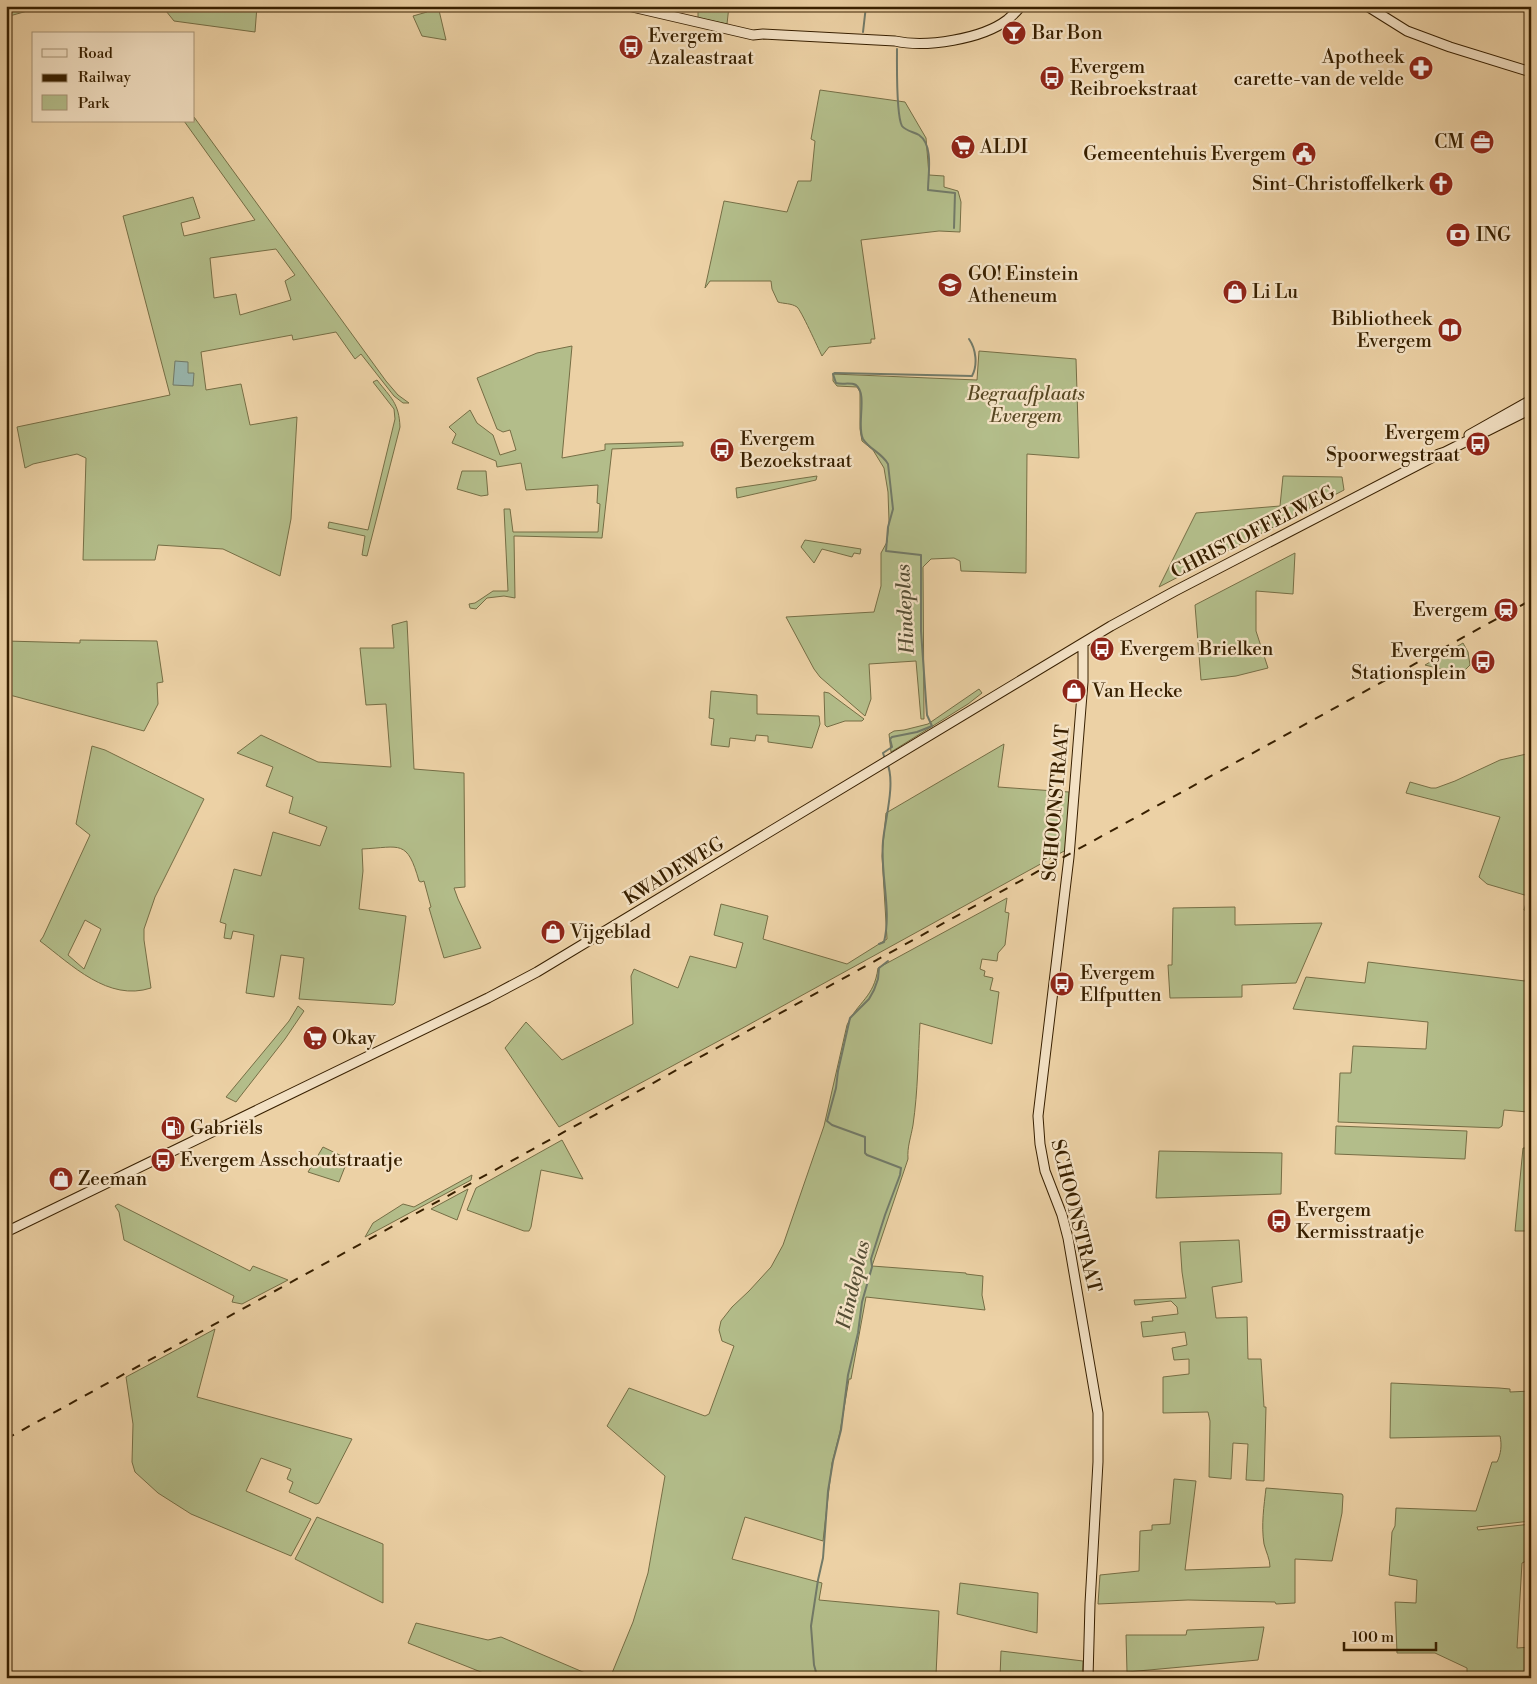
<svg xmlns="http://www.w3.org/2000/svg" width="1537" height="1684" font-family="'Libre Bodoni',serif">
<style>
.green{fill:#b3bd8a;stroke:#766e45;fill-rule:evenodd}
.water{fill:#99b6ad;stroke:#727a68}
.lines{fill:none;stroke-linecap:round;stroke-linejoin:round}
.stream{stroke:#727a68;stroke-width:2}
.secondary-casing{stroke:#382000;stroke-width:11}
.secondary{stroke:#f3e1c4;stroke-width:9}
.rail{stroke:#382000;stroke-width:2;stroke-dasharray:9 9;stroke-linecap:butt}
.labels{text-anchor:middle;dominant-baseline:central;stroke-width:4.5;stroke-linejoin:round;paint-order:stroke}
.poi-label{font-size:19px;fill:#382000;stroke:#f3e1c4;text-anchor:start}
.park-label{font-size:19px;font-style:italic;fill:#574722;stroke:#f3e1c4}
.street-label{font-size:19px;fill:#382000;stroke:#f3e1c4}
.water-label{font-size:20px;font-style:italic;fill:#554d34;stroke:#f3e1c4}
</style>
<rect width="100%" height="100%" fill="#ecd1a5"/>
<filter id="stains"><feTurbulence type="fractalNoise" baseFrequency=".004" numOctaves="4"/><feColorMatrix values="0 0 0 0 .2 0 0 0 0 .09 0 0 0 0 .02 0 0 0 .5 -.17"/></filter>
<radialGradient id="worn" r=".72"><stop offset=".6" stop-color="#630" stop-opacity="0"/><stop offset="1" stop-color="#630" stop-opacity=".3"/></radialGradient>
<!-- green -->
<path class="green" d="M6 6H45L6 17Z
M162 6H257L255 32 174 21Z
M427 6H438L446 40 422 36 413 16 427 12Z
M698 6H729L727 24 698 18Z
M820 90 905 102 926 138 929 175 944 176V187L958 191 961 202 960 232 939 231 861 240 875 339H871V343L829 347 822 356C818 348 801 310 797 307 791 303 784 304 778 302L772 289 771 281H710L705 288 724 201 787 212 798 181H811L815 141 811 139Z
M194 117 386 381 398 395 409 403H403L394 396 361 354 355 359 336 332 293 340 292 335 201 352 206 390 241 384 250 425 297 417 291 519 280 576 223 549 158 545 155 560H83L86 458 77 454 33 464 25 468 17 427 170 395 123 216 193 197 200 218 181 223 184 236 255 220 184 121H194ZM276 249 295 275 285 281 291 300 240 315 236 294 214 298 210 258Z
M572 346 562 458 605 450V444L683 442V446L612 449 602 538 514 536 515 598 504 596 487 598 476 609 470 608 469 604 475 603 493 591H508L504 509H510L513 532H598L600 504 597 503 598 485 526 490 521 463 497 467 496 461 452 443 456 434 449 427 470 410 477 423 493 435 500 455 516 450 510 430 503 432 497 429 477 378 537 353Z
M979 351 1076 359 1079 458 1027 454 1026 573 961 571 960 561 954 558 931 559 923 567 924 719H921L916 661 869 664 871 699 865 716 820 677 814 669 786 617 874 612 881 586V553L887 542 889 521 888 492 884 468 873 450 862 441 860 429V392L857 387 837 386 833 381V374L977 380Z
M377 380C391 398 399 403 400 427L367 556 362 555 365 536 328 528 329 522 368 530 395 419 394 409 373 382Z
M462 471H486L488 495 481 496 457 489Z
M817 476 816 480 737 498 736 488Z
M1283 476 1342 477 1344 490 1159 587 1196 513 1280 506Z
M805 540 861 549 860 554 854 553 852 557 822 549 814 563 801 547Z
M1295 553 1293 594 1256 591V631L1268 668 1236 676 1201 680 1195 605Z
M407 621 414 769 464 773 465 887 454 888 458 899 481 948 444 958 429 908 431 907 424 881 421 882 419 881C407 839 401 847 362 849L363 871 359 909 406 916 395 1003 393 1005 299 999 304 958 281 955 274 997 246 993 254 935 233 931 231 939 224 938 226 924 220 922 234 869 261 876 273 832 320 846 327 827 289 813 293 797 266 786 273 767 237 753 261 735 318 762 391 767 386 704 366 705 360 648H394L392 625Z
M80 640 157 641 163 682 157 683 158 704 144 731 6 694V641L80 643Z
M1463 643 1468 652 1470 665 1461 674 1425 665Z
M979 689 982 693 968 704 891 752 889 734 894 731 904 730 928 724Z
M711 691 757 695V714L819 716 820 724 812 748 768 742V736L756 735 755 741 730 738 729 747 711 745 714 719 709 718Z
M824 692 829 693 864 719 862 721H845L827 727 825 725Z
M1004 744 998 787 1069 792 1066 850 739 1030 559 1127 505 1048 526 1022 562 1060 633 1024 631 976 634 969 678 988 690 956 736 968 743 943 714 935 721 904 768 916 763 939 847 964 887 939 882 856 886 813Z
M92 746 105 750 204 799 155 897 144 929V940L151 988C108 1002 72 965 40 941L43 937 90 835 76 824ZM85 920 101 929 84 969 68 955Z
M1531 753V913L1524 910 1528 896 1487 884 1479 877 1500 817 1406 793 1410 782 1431 788H1436L1455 781 1500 760Z
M1007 898 1005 912 1009 913 1005 945 998 953 997 961 982 959 980 969 985 971 984 976 993 978 990 990 999 992 992 1044 920 1023C918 1057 918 1091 913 1125 911 1137 907 1147 908 1159L872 1266 966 1273V1274L983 1276 982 1295 985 1310 866 1297 851 1379H849L840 1432 832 1463 823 1541 745 1517 732 1559 822 1583 819 1600 939 1611 936 1675 960 1678H610L633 1622 648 1573 665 1476 607 1426 629 1388 705 1416 709 1414 734 1346 722 1341 719 1330 721 1321 732 1307 749 1291 771 1267 783 1245 824 1126 847 1025C858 1001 874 998 878 968Z
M1235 907V925L1322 923 1296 983 1242 985V997L1170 998 1168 965H1172L1173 908Z
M1531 946V1231H1515L1523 1148H1529L1528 1112 1504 1110 1502 1126 1499 1128 1338 1122 1340 1073H1351L1353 1046 1426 1049 1428 1022 1293 1009 1306 977 1365 983 1368 962 1525 981Z
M298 1006 304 1011 285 1039 239 1098 236 1102 226 1097 289 1021Z
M1336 1126 1467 1131 1465 1159 1335 1154Z
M562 1140 583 1179 541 1170 531 1227 529 1231H524L467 1210 476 1188Z
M323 1147 348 1159 339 1182 308 1172Z
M1159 1151 1282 1153 1281 1194 1156 1198Z
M472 1175 471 1180 365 1237 373 1223 403 1204 414 1207Z
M468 1189 457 1220 431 1209Z
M118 1204 250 1271 253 1266 288 1280 242 1304 232 1302 234 1296 124 1240 119 1212 115 1206Z
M1239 1240 1242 1282 1212 1287 1216 1318 1247 1317 1248 1359H1261L1264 1407H1266L1264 1481 1246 1480 1248 1444 1233 1443 1231 1479 1209 1477 1210 1421 1208 1412 1163 1413V1377L1189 1374V1359L1174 1360 1172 1348 1187 1345 1185 1332 1143 1337 1141 1322 1153 1321 1152 1317 1178 1314 1177 1307 1171 1301 1135 1305 1134 1300 1186 1298 1182 1272 1180 1242Z
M215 1329 197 1397 352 1439 319 1503 316 1504 289 1492 293 1482 287 1479 291 1469 261 1458 246 1491 311 1519 291 1556 191 1514 158 1493 135 1472 132 1462 133 1424 126 1377Z
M1391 1383 1499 1388 1510 1389V1392L1531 1391V1521L1477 1527 1478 1530 1531 1524V1559L1522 1563 1517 1648 1531 1647V1678H1451L1450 1673 1467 1674V1668L1435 1653H1397L1395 1602 1416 1603 1417 1580 1389 1575 1392 1532 1395 1526 1396 1508 1476 1511 1492 1462H1497C1501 1454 1502 1445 1500 1436L1390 1438Z
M1174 1479 1196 1481 1185 1570 1270 1567C1270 1559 1266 1552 1264 1544 1261 1525 1264 1506 1266 1488L1342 1494 1343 1496 1342 1513 1332 1561 1295 1559V1603L1276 1604 1275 1602 1188 1600 1098 1604 1100 1575 1139 1571 1140 1531 1152 1530V1525L1170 1524Z
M317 1517 383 1544V1603L295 1559Z
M960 1583 1038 1593 1037 1633 957 1614Z
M416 1623 488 1640 501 1637 597 1678H496L408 1643Z
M1264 1627 1258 1660 1127 1672 1126 1635H1186L1187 1630Z
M1001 1651 1083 1661 1082 1678H1003L1000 1677Z"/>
<!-- water -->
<path class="water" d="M175 361 188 362V373H194L193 386 173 385Z"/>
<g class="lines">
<!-- stream -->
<path class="stream" d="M863 32 866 6
M897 49C897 64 896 115 902 126 906 131 914 132 919 135 934 145 928 175 928 190L955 193 954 228
M885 759 883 753 892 747 890 739 892 737 917 732 932 726 927 715 921 631V555L886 551 888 527 893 509 888 464C882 453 869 449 863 439 856 426 868 394 856 385 850 382 842 385 836 383L833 374 835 373 972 376C978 365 976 349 969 339
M879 944 884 942C892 910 880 874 883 841 885 820 896 782 887 763
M813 1678 816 1672 814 1665 811 1626 818 1580 823 1558 828 1491 833 1461 841 1430 848 1375 858 1333 862 1302 872 1267 871 1259 885 1215 900 1175 901 1168 867 1155 865 1153V1137L832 1125 827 1121 836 1088 838 1071 850 1018 869 999 874 990 878 979 879 968 888 961"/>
<defs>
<path id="secondary" d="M628 6 753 35 763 34 895 41C926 48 982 39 1007 20 1012 16 1017 11 1021 6
M1367 6 1407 31 1450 47 1531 72
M1469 435 1531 400
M1083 643V682L1069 857 1038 1116 1040 1144 1045 1171 1062 1215 1068 1238 1098 1413V1462L1090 1604 1088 1678
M6 1232 488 998 537 972 1111 626 1175 591 1439 454 1445 452 1531 409"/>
</defs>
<!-- secondary casing -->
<use href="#secondary" class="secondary-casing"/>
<!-- secondary -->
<use href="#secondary" class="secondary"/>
<!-- rail -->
<path class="rail" d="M6 1439 1531 600"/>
</g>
<!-- icons -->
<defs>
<symbol id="bar-disc" viewBox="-11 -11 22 22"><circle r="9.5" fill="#8f2418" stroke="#f3e1c4"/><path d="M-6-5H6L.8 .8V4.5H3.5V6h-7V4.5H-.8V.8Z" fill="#fff"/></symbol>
<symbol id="bus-disc" viewBox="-11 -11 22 22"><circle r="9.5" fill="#8f2418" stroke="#f3e1c4"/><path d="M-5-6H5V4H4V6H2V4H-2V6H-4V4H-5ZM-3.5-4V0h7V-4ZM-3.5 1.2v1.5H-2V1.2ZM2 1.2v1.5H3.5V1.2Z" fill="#fff"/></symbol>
<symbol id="pharmacy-disc" viewBox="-11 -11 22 22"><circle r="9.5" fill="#8f2418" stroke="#f3e1c4"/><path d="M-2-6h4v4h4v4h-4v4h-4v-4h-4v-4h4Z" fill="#fff"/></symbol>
<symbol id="office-disc" viewBox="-11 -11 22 22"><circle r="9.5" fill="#8f2418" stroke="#f3e1c4"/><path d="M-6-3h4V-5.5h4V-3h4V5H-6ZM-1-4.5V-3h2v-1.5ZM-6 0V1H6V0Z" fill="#fff"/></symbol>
<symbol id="supermarket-disc" viewBox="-11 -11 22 22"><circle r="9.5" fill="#8f2418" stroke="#f3e1c4"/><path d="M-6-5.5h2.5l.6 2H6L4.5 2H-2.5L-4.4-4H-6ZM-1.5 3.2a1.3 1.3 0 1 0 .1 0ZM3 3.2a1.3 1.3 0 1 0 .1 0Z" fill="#fff"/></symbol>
<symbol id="civic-disc" viewBox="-11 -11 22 22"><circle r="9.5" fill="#8f2418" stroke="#f3e1c4"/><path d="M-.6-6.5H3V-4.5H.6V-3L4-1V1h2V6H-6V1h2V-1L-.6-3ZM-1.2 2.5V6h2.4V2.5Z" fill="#fff"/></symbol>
<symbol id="church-disc" viewBox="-11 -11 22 22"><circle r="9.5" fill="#8f2418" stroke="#f3e1c4"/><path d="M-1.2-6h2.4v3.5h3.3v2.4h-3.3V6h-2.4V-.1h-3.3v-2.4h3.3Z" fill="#fff"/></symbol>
<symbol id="bank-disc" viewBox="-11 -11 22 22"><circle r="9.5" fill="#8f2418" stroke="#f3e1c4"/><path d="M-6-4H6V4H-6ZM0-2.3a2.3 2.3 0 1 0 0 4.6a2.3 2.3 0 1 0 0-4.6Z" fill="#fff"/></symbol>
<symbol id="school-disc" viewBox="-11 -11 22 22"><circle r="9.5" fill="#8f2418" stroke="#f3e1c4"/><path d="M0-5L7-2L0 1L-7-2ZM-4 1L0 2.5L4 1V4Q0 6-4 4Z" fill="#fff"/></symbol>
<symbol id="shop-disc" viewBox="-11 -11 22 22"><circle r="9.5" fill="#8f2418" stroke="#f3e1c4"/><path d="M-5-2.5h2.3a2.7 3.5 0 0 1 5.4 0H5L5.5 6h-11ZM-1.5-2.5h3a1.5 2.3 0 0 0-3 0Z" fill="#fff"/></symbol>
<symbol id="library-disc" viewBox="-11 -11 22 22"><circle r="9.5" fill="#8f2418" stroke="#f3e1c4"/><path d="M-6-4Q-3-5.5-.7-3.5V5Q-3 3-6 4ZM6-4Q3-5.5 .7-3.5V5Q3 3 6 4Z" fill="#fff"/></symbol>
<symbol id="station-disc" viewBox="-11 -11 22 22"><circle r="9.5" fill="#8f2418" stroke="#f3e1c4"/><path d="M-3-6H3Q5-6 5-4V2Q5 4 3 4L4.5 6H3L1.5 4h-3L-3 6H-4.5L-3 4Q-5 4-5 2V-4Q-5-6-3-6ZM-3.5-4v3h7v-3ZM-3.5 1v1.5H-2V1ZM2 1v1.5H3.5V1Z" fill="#fff"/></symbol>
<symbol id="fuel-disc" viewBox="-11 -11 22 22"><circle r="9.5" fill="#8f2418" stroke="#f3e1c4"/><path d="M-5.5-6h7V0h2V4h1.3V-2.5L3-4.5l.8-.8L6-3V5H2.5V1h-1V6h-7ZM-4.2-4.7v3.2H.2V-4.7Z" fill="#fff"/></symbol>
</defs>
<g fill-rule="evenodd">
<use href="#bar-disc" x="1000" y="19" width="28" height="28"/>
<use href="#bus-disc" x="617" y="33" width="28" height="28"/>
<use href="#pharmacy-disc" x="1407" y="54" width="28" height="28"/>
<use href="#bus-disc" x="1038" y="64" width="28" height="28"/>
<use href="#office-disc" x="1468" y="128" width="28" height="28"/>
<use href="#supermarket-disc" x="949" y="133" width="28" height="28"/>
<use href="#civic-disc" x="1290" y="140" width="28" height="28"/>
<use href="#church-disc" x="1427" y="170" width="28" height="28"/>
<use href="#bank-disc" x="1444" y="221" width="28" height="28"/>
<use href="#school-disc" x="936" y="271" width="28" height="28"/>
<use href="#shop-disc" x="1221" y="278" width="28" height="28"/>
<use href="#library-disc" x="1436" y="316" width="28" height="28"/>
<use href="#bus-disc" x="1464" y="430" width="28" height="28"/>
<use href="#bus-disc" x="708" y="436" width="28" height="28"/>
<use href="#station-disc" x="1492" y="596" width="28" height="28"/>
<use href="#bus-disc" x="1088" y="635" width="28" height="28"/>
<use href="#bus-disc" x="1469" y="648" width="28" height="28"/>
<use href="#shop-disc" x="1060" y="677" width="28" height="28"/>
<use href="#shop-disc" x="539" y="918" width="28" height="28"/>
<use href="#bus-disc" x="1048" y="970" width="28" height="28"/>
<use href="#supermarket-disc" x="301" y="1024" width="28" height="28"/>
<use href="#fuel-disc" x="159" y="1114" width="28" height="28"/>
<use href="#bus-disc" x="149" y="1146" width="28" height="28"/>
<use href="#shop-disc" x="47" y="1165" width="28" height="28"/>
<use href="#bus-disc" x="1265" y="1207" width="28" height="28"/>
</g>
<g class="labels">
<!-- poi labels -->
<g class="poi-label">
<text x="1032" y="33">Bar Bon</text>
<text x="648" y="36">Evergem<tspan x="648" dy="22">Azaleastraat</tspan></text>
<text x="1404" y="57" text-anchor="end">Apotheek<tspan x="1404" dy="22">carette-van de velde</tspan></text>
<text x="1070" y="67">Evergem<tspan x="1070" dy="22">Reibroekstraat</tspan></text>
<text x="1464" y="142" text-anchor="end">CM</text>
<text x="980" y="147">ALDI</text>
<text x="1286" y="154" text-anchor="end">Gemeentehuis Evergem</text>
<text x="1424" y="184" text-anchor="end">Sint-Christoffelkerk</text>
<text x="1476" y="235">ING</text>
<text x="968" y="274">GO! Einstein<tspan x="968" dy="22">Atheneum</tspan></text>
<text x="1252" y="292">Li Lu</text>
<text x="1432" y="319" text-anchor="end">Bibliotheek<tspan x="1432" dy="22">Evergem</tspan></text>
<text x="1460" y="433" text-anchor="end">Evergem<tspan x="1460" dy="22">Spoorwegstraat</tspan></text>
<text x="740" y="439">Evergem<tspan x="740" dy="22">Bezoekstraat</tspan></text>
<text x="1488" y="610" text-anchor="end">Evergem</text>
<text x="1120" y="649">Evergem Brielken</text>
<text x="1466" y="651" text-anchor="end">Evergem<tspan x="1466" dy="22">Stationsplein</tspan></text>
<text x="1092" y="691">Van Hecke</text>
<text x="570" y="932">Vijgeblad</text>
<text x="1080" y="973">Evergem<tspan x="1080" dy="22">Elfputten</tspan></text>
<text x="332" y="1038">Okay</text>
<text x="190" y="1128">Gabriëls</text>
<text x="180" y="1160">Evergem Asschoutstraatje</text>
<text x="78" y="1179">Zeeman</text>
<text x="1296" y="1210">Evergem<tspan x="1296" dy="22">Kermisstraatje</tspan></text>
</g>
<!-- park labels -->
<g class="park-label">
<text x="1026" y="394">Begraafplaats<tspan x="1026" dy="22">Evergem</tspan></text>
</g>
<!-- street labels -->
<g class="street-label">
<text transform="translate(1253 532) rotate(-27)">CHRISTOFFELWEG</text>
<text transform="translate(1056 803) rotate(-85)">SCHOONSTRAAT</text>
<text transform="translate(674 871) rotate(-31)">KWADEWEG</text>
<text transform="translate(1076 1216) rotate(76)">SCHOONSTRAAT</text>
</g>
<!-- water labels -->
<g class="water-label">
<text transform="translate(906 609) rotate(-93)">Hindeplas</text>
<text transform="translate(854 1285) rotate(-77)">Hindeplas</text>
</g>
</g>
<!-- margin -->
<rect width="1537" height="1684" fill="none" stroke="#ecd1a5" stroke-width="25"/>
<rect x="8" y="8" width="1522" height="1669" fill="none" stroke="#382000" stroke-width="2.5"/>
<rect x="12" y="12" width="1512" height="1659" fill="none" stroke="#382000"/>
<!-- legend -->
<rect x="32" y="32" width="162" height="90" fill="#f3e1c4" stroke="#a89476"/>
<rect x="42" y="49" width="25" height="8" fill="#f3e1c4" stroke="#a89476"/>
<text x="78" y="58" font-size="15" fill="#382000">Road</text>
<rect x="42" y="74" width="25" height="8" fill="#382000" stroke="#a89476"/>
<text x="78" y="82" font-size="15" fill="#382000">Railway</text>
<rect x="42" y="95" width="25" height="15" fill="#b3bd8a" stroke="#a89476"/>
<text x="78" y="108" font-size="15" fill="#382000">Park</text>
<!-- scale -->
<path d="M1344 1642v8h92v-8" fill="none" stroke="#382000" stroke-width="2.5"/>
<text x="1352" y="1642" font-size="15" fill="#382000" stroke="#f3e1c4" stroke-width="4" paint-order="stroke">100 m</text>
<rect width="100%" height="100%" filter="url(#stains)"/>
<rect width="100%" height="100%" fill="url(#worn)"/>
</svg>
